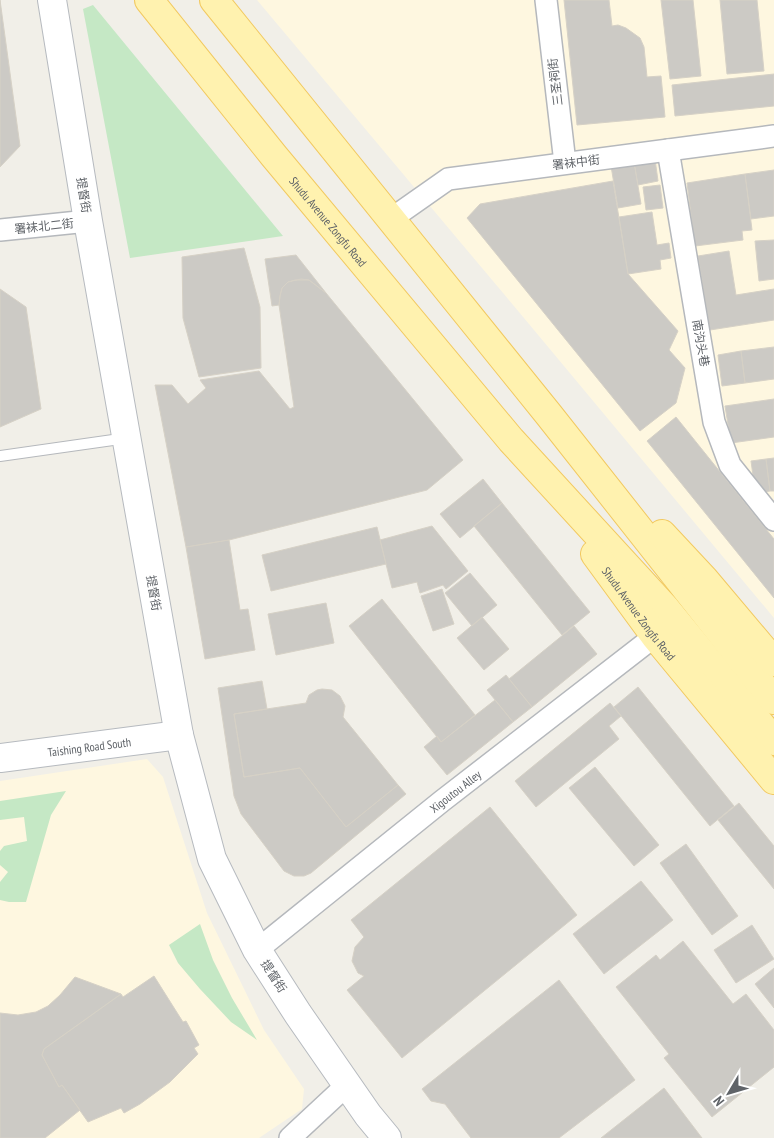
<svg xmlns="http://www.w3.org/2000/svg" width="774" height="1138" font-family="'PT Sans Narrow','Noto Sans SC',sans-serif">
<style>
.commercial{fill:#fef7e0}
.green{fill:#c5e8c5}
.building{fill:#cccac5;stroke:#d6d1c6}
.lines{fill:none;stroke-linecap:round;stroke-linejoin:round}
.lane-casing{stroke:#b5b8bc;stroke-width:12}
.street-casing{stroke:#b5b8bc;stroke-width:24}
.secondary-casing{stroke:#b6babf;stroke-width:30}
.primary-casing{stroke:#f2c960;stroke-width:30}
.lane{stroke:#fff;stroke-width:10}
.street{stroke:#fff;stroke-width:21}
.secondary{stroke:#fff;stroke-width:28}
.primary{stroke:#fff2af;stroke-width:28}
.labels{text-anchor:middle;dominant-baseline:central;stroke-width:4;stroke-linejoin:round;paint-order:stroke}
.street-label{font-size:12px;fill:#5f6368;stroke:#fff}
</style>
<rect width="100%" height="100%" fill="#f1efe8"/>
<!-- commercial -->
<path class="commercial" d="M257 0H774V618L529 324Z
M147 759 163 777 207 913 264 1030 304 1089 302 1109 259 1138H0V781Z"/>
<!-- green -->
<path class="green" d="M93 5 283 236 130 258 83 9Z
M66 791 51 815 26 902H9L0 900V882L8 872 0 865V851L4 846 27 841 24 817 0 820V801Z
M200 924 213 960 232 998 257 1040 231 1022 200 989 178 963 169 945Z"/>
<!-- building -->
<path class="building" d="M0 0 20 146 0 167Z
M564 0H609L612 26 618 25 626 28 640 38 644 47 647 77 661 76 665 117 577 125Z
M661 0H693L701 76 670 79Z
M720 0H757L764 71 727 74Z
M774 74V106L675 116 672 85Z
M655 159 658 181 638 185 634 162Z
M634 162 641 204 618 208 611 166Z
M774 170V216L751 219 745 174Z
M745 174 752 230 742 231 743 240 695 246 687 183Z
M613 181 628 274 678 331 669 350 685 368 676 403 640 431 467 218 480 204Z
M660 185 663 208 646 210 643 187Z
M652 212 657 245 669 243 671 258 660 260 661 269 628 274 619 217Z
M774 240V279L759 281 755 241Z
M244 248 260 307 261 368 199 377 183 318 182 257Z
M729 251 736 295 774 289V320L710 330 698 256Z
M296 255 326 293 309 280H295L288 282 282 288 280 296 279 305 272 306 265 259Z
M301 279 309 280 326 293 463 460 427 490 229 540 186 547 155 385H172L188 404 206 388 200 380 259 371 290 409 294 407 279 305 280 296 282 288 288 282Z
M0 289 26 307 41 409 0 427Z
M774 347V379L745 383 741 351Z
M741 351 745 383 722 386 718 355Z
M774 399V437L731 443 725 406Z
M676 417 774 539V598L647 441Z
M774 458V491H770L766 459Z
M766 459 770 491 760 493 755 490 751 461Z
M483 479 502 503 460 538 440 514Z
M502 503 590 612 562 635 474 526Z
M432 526 468 571 446 589 443 585 420 593 417 582 392 588 380 540Z
M377 527 386 564 271 591 262 555Z
M229 540 240 610 248 609 255 650 205 659 186 547Z
M470 573 497 605 472 626 445 593Z
M442 589 454 624 433 631 421 596Z
M382 599 475 715 441 742 349 626Z
M326 603 334 643 276 655 268 614Z
M482 617 509 649 484 670 457 638Z
M574 626 597 654 532 707 509 679Z
M506 675 532 707 513 722 487 690Z
M262 681 267 709 234 714 244 777 300 768 346 827 398 785 406 794 311 873 304 876H294L284 871 241 814 234 796 218 688Z
M638 687 734 806 710 826 614 707Z
M322 689 332 690 340 696 345 706 343 717 398 785 346 827 300 768 244 777 234 714 306 703 309 695 317 690Z
M495 700 513 722 447 775 424 747 437 736 441 742Z
M610 703 621 716 609 726 619 739 536 807 515 781Z
M595 767 659 845 634 866 569 788Z
M739 803 774 846V889L718 820Z
M490 807 577 915 402 1058 347 990 364 976 358 973 352 961 355 947 364 937 351 920Z
M686 844 738 916 712 935 660 863Z
M641 881 673 920 604 974 573 934Z
M752 925 774 959 736 983 714 950Z
M683 941 733 1004 746 994 774 1030V1067L712 1117 664 1058 669 1054 616 987 656 955 660 960Z
M774 968V1008L755 984Z
M154 976 183 1022 186 1021 199 1045 194 1048 198 1054 170 1082 140 1104 124 1113 121 1108 88 1122 62 1085 59 1087 42 1055 44 1049 121 994 123 997Z
M75 977 121 994 44 1049 42 1055 59 1087 62 1085 80 1110 45 1138H0V1013L18 1015 36 1012 48 1006 60 995Z
M559 980 635 1080 559 1138H471L445 1104 431 1101 422 1089Z
M664 1088 702 1138H601Z"/>
<g class="lines">
<defs>
<path id="lane" d="M0 456 127 438"/>
<g id="street">
<path d="M546 0 565 163"/>
<path d="M668 150 714 422 730 465 774 520"/>
<path d="M391 219 448 179 774 136"/>
<path d="M0 230 88 221"/>
<path id="s1" d="M257 950 442 801 655 636"/>
<path d="M290 1138 348 1084"/>
</g>
<g id="secondary">
<path d="M52 0 88 221 179 735 212 859 257 950 298 1014 368 1115 387 1138"/>
<path id="s2" d="M0 758 179 735"/>
</g>
<g id="primary">
<path id="s3" d="M149 0 274 156 511 440 666 609 774 741"/>
<path d="M214 0 549 415 774 700"/>
<path d="M662 534 704 579 774 662"/>
<path id="s4" d="M595 554 655 636 774 780"/>
</g>
</defs>
<!-- lane casing -->
<use href="#lane" class="lane-casing"/>
<!-- street casing -->
<use href="#street" class="street-casing"/>
<!-- secondary casing -->
<use href="#secondary" class="secondary-casing"/>
<!-- primary casing -->
<use href="#primary" class="primary-casing"/>
<!-- lane -->
<use href="#lane" class="lane"/>
<!-- street -->
<use href="#street" class="street"/>
<!-- secondary -->
<use href="#secondary" class="secondary"/>
<!-- primary -->
<use href="#primary" class="primary"/>
</g>
<g class="labels">
<!-- street labels -->
<g class="street-label">
<text transform="translate(555 82) rotate(-97)">三圣祠街</text>
<text transform="translate(576 162) rotate(-7)">署袜中街</text>
<text transform="translate(84 195) rotate(81)">提督街</text>
<text stroke="none"><textPath href="#s3" startOffset="285">Shudu Avenue Zongfu Road</textPath></text>
<text transform="translate(44 226) rotate(-6)">署袜北二街</text>
<text transform="translate(701 343) rotate(80)">南沟头巷</text>
<text transform="translate(154 593) rotate(80)">提督街</text>
<text stroke="none"><textPath href="#s4" startOffset="74">Shudu Avenue Zongfu Road</textPath></text>
<text stroke="none"><textPath href="#s2" startOffset="90">Taishing Road South</textPath></text>
<text stroke="none"><textPath href="#s1" startOffset="254">Xigoutou Alley</textPath></text>
<text transform="translate(274 976) rotate(57)">提督街</text>
</g>
</g>
<!-- north arrow -->
<g transform="translate(729 1093) rotate(232)" stroke="#ffffff" stroke-width="4" paint-order="stroke">
<path d="M0-4L9 19L0 12L-9 19Z" fill="#5f6368"/>
<text y="-8" font-size="14" font-weight="bold" text-anchor="middle" fill="#5f6368">N</text>
</g>
</svg>
